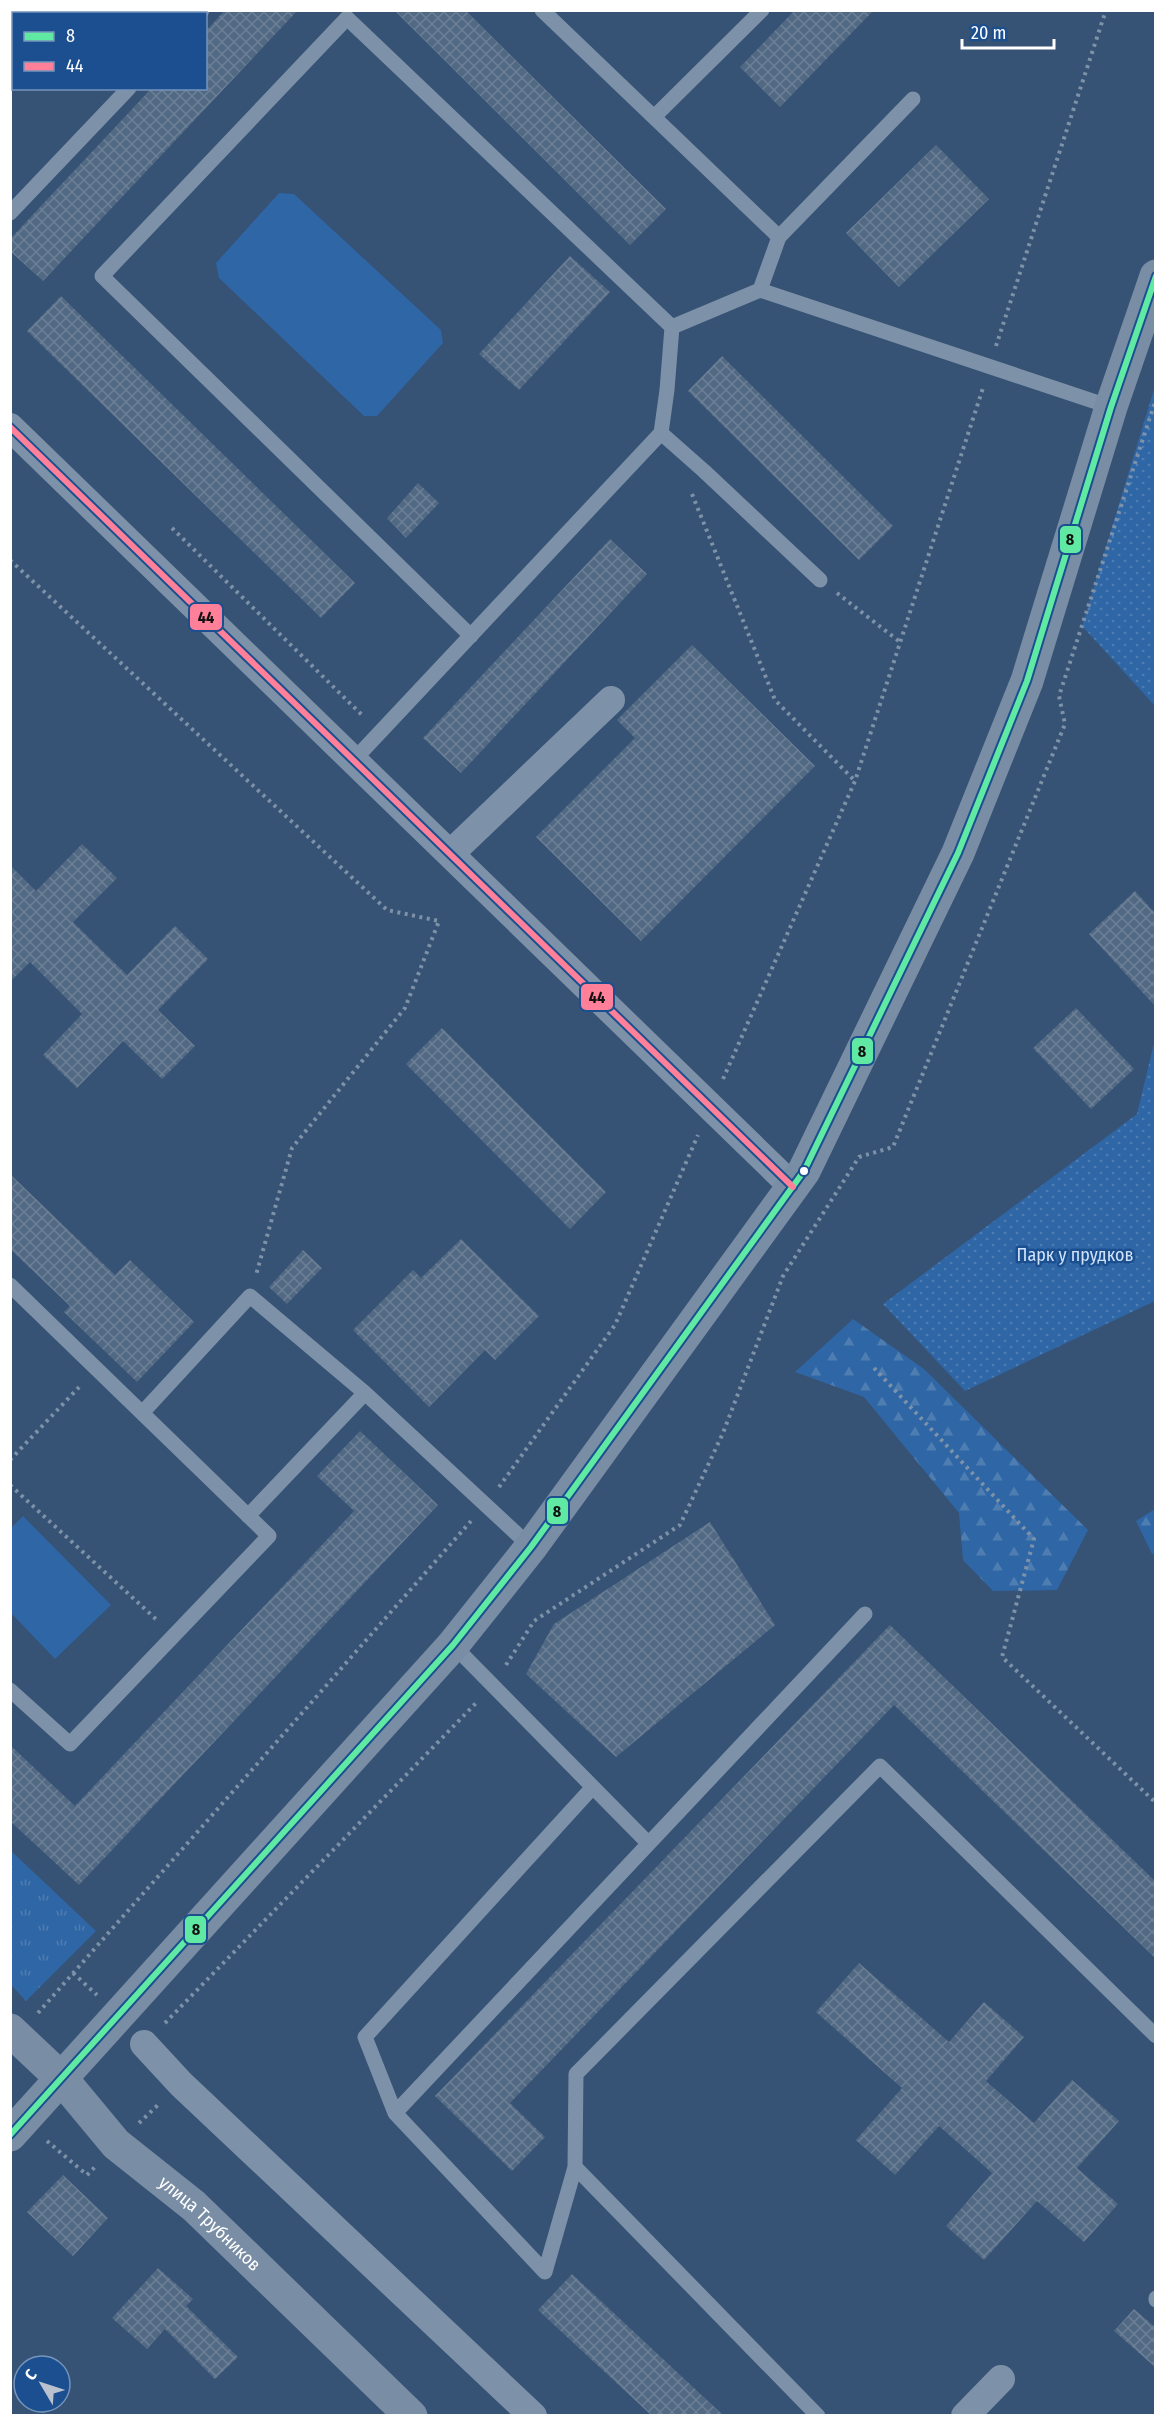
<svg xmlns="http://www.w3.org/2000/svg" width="1166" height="2426" font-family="'Fira Sans Condensed',sans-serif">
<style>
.grass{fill:url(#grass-tufts)}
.forest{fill:url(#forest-firs)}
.park{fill:url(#park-dots)}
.garden{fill:#2f66a5}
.building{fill:url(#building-cross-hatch)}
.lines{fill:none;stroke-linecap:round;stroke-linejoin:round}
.path{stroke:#7d92a8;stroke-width:4;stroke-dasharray:3 4.5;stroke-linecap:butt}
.lane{stroke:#7d92a8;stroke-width:15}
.street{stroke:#7d92a8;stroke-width:28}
.secondary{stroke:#798da4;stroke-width:33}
.bus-1-casing{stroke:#1b4f8f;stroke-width:10}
.bus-2-casing{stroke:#1b4f8f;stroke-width:10}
.bus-1{stroke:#60e9a3;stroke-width:6}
.bus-2{stroke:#ff8098;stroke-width:6}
.bus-dot{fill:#fff;stroke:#1b4f8f;stroke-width:2}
.labels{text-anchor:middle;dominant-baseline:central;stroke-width:5;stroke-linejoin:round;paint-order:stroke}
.park-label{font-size:18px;fill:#cfe3fa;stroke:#1b4f8f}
.street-label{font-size:18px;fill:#fff;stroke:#1b4f8f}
.line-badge{stroke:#1b4f8f;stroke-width:2}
.pale-badge-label{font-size:16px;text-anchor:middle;font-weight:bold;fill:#111}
</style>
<defs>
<pattern id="grass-tufts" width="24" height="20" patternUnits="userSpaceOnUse" patternTransform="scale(1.5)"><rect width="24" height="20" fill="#2f66a5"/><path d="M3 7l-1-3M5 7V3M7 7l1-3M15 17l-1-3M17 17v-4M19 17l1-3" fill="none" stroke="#4e7db2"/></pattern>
<pattern id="forest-firs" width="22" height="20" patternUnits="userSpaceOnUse" patternTransform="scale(1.5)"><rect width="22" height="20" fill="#2f66a5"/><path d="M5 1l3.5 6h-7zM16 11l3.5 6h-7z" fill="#4e7db2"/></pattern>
<pattern id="park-dots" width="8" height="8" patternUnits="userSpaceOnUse" patternTransform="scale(1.5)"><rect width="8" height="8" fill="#2f66a5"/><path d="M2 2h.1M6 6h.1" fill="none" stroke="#4e7db2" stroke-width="1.8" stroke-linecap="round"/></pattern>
<pattern id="building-cross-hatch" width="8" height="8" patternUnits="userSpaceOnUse" patternTransform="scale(1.5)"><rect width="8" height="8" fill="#526984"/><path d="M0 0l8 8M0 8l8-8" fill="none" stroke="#6c8096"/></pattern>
</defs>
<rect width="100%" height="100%" fill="#365274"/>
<!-- grass -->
<path class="grass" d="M10 1850 96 1931 26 2001 11 1985Z"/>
<!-- forest -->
<path class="forest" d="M853 1319 924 1369 1088 1530 1057 1590 993 1591 963 1560 959 1513 864 1397 795 1372Z
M1155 1509V1554H1152L1136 1521Z"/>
<!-- park -->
<path class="park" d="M1155 386 1156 706H1155L1082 626Z
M1155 1039V1301L965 1391 883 1304 1137 1114Z"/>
<!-- garden -->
<path class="garden" d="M279 193 294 194 441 330 443 343 377 416H364L219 278 216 263Z
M23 1516 111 1605 55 1659 11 1613V1528Z"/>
<!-- building -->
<path class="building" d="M225 10H298L43 281 10 251V239L152 88H206V31Z
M394 10H465L666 209 630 245Z
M795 10H874L780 107 740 67Z
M936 145 989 199 899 287 846 233Z
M570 256 610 292 519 390 479 354Z
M61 296 355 583 321 618 27 331Z
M722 356 893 526 859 560 688 391Z
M418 483 439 503 406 538 387 518Z
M610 539 647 574 461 773 423 738Z
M692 645 815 766 641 941 536 837 635 738 617 720Z
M82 844 117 878 73 922 127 975 175 926 208 959 158 1010 195 1046 162 1079 123 1041 77 1088 43 1055 82 1014 30 962 10 982V865L36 891Z
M1135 891 1155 913V1006L1089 934Z
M1076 1008 1134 1069 1091 1109 1033 1048Z
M442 1028 606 1192 570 1229 406 1064Z
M10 1174 115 1275 130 1260 194 1322 137 1382 64 1312 70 1306 10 1249Z
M461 1239 539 1316 495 1360 485 1350 429 1407 353 1330 413 1270 421 1278Z
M303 1250 322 1268 287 1304 269 1287Z
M360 1431 438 1505 79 1885 10 1821V1745L75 1806 354 1511 317 1476Z
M710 1522 775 1625 616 1757 526 1674 554 1624Z
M890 1625 1155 1881V1958L894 1705 510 2103 545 2137 512 2171 435 2096Z
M859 1963 949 2042 984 2002 1024 2037 986 2081 1034 2123 1072 2080 1119 2121 1077 2168 1118 2204 1084 2242 1037 2201 984 2260 946 2226 992 2173 939 2126 895 2175 856 2140 902 2088 816 2012Z
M63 2175 108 2218 73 2256 27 2212Z
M158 2268 193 2299 186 2306 238 2357 215 2379 165 2329 147 2349 112 2318Z
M572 2274 723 2415H651L538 2310Z
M1134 2309 1155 2327V2367L1114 2331Z"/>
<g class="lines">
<!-- path -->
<path class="path" d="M996 346 1106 10
M692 494 775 700 855 781
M172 528 364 717
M10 560 387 910 439 921 405 1008 292 1148 256 1275
M837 593 900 642
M723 1079 855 781 983 388
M874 1368 1034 1539 1002 1657 1156 1803
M10 1460 82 1384
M10 1485 158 1621
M499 1487 615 1325 698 1135
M506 1665 534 1621 680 1525 723 1433 783 1276 859 1157 893 1147 1065 724 1059 696 1156 399
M73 1973 97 1995
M38 2013 471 1521
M165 2023 477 1702
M139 2123 160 2103
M47 2141 87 2175 96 2166"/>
<!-- lane -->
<path class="lane" d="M542 10 779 237 760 290
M200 14 202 10
M654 117 762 10
M10 213 129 88
M779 237 913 99
M672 327 760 290 1111 407
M471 636 102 276 347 18 672 327 667 390 661 433
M353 761 661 433 704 471 820 580
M10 1285 269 1536 70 1744 10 1690
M143 1412 250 1296 365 1393 531 1547
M248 1516 365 1393
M453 1645 648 1843
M592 1788 365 2037 395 2113 545 2272 575 2167 576 2074 880 1766 1156 2036
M395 2113 865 1614
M575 2167 818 2416
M1156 2298V2300"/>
<!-- street -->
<path class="street" d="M10 427 793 1187
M450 854 611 700
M144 2044 181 2084 533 2416
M965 2416 1001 2379"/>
<!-- secondary -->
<g class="secondary">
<path id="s1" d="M10 2030 62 2079 116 2144 194 2206 411 2416"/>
<path d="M10 2135 453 1645 531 1547 804 1171 958 853 1027 681 1111 407 1156 276"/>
</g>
<defs>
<path id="bus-1" d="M10 2135 453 1645 531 1547 804 1171 958 853 1027 681 1111 407 1156 276"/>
<path id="bus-2" d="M10 427 793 1187"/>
</defs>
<!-- bus-1 casing -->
<use href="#bus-1" class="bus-1-casing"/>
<!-- bus-2 casing -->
<use href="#bus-2" class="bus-2-casing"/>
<!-- bus-1 -->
<use href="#bus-1" class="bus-1"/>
<!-- bus-2 -->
<use href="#bus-2" class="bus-2"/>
</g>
<!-- markers -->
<circle class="bus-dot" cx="804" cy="1171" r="5"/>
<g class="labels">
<!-- park labels -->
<g class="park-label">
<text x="1075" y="1255">Парк у прудков</text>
</g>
<!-- street labels -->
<g class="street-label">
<text stroke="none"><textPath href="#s1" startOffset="279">улица Трубников</textPath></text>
</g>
</g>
<g class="line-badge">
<rect x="1059" y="525" width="23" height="29" rx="6" fill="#60e9a3"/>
<rect x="189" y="603" width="34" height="28" rx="6" fill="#ff8098"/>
<rect x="580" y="983" width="34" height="28" rx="6" fill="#ff8098"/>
<rect x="851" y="1037" width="23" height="28" rx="6" fill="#60e9a3"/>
<rect x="546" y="1497" width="23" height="28" rx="6" fill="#60e9a3"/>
<rect x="184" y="1915" width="23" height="29" rx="6" fill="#60e9a3"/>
</g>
<g class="pale-badge-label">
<text x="1070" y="545">8</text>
<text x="206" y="623">44</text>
<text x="597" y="1003">44</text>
<text x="862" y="1057">8</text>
<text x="557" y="1517">8</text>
<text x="196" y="1935">8</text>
</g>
<!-- border -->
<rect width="1166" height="2426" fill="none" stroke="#ffffff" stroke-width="24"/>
<!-- legend -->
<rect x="12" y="12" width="195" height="78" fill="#1b4f8f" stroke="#7695bc" stroke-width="1.5"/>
<rect x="24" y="32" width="30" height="9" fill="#60e9a3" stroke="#7695bc" stroke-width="1.5"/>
<text x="66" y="42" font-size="18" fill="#ffffff">8</text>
<rect x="24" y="62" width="30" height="9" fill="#ff8098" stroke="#7695bc" stroke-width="1.5"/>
<text x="66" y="72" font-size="18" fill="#ffffff">44</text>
<!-- north arrow -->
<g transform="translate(42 2384) rotate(309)"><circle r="28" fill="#1b4f8f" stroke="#7695bc" stroke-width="1.5"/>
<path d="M0-4.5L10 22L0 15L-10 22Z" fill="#b9c2ce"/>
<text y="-9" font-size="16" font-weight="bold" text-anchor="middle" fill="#ffffff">С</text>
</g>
<!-- scale -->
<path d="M962 39v9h92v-9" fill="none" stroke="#ffffff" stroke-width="3"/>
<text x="971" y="39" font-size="18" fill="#ffffff" stroke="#1b4f8f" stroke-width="4.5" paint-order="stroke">20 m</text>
</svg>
